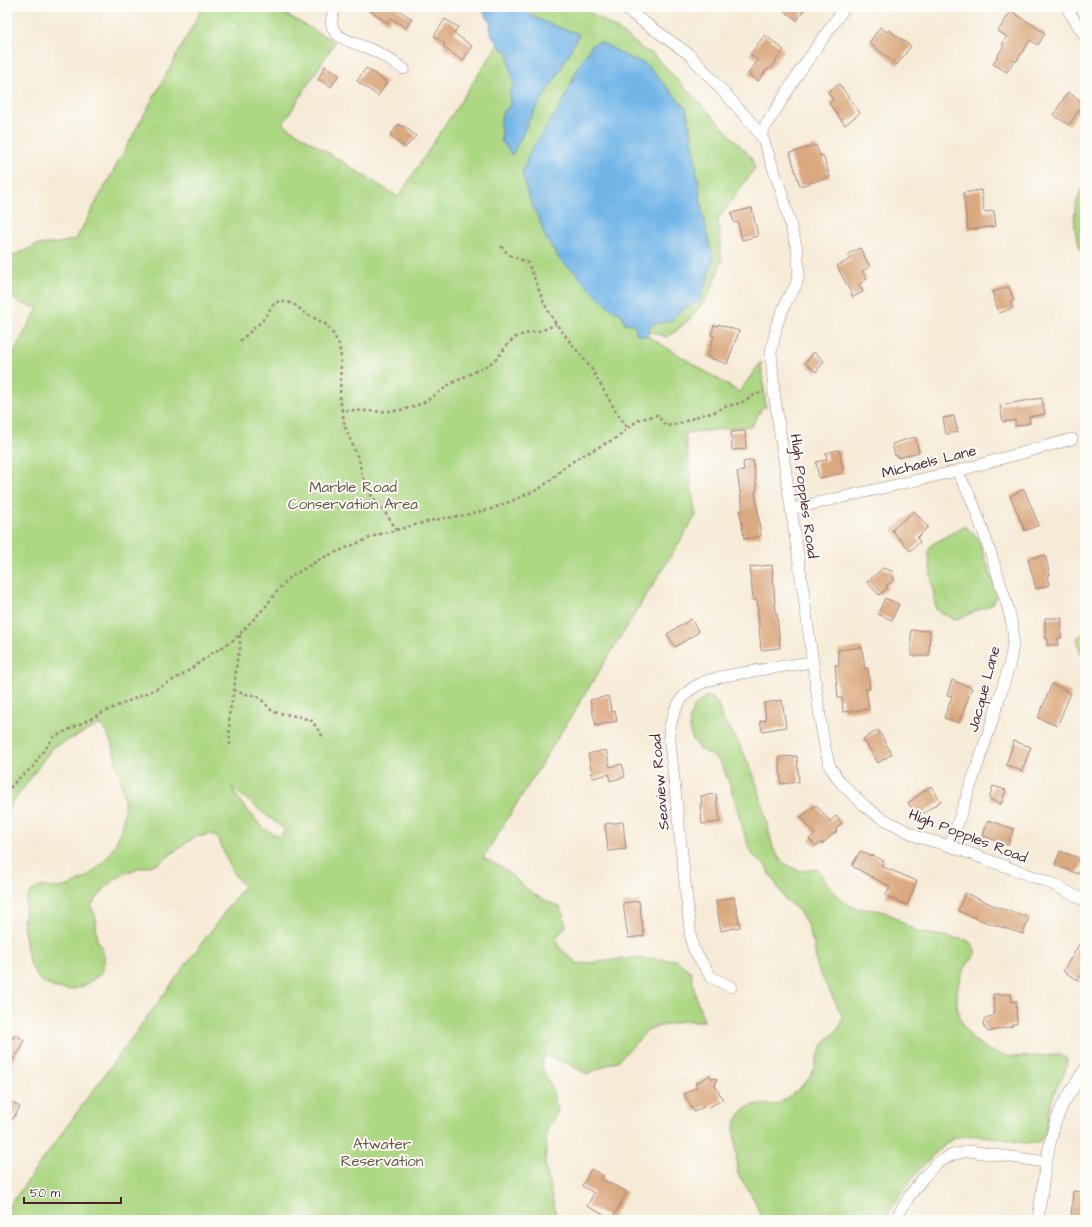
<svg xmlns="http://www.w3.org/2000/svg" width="1092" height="1227" font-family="'Architects Daughter',sans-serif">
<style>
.green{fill:#acd783;stroke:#7b7b57;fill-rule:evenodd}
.water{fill:#72b6e8;stroke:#5e6a8a}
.building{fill:#daa97f}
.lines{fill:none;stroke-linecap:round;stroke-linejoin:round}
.minor-casing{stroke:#a08581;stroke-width:12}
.path{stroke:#a08581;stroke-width:2.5;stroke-dasharray:3 3;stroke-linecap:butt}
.minor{stroke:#fff;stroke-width:11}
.labels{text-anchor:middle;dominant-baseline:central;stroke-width:4;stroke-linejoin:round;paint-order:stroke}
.street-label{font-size:15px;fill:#4a1f2b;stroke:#fdfcf7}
.park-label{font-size:15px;fill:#675645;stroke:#fdfcf7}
</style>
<rect width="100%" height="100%" fill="#fdfcf7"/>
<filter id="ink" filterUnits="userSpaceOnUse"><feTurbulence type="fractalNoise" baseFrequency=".025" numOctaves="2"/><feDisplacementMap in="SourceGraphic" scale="8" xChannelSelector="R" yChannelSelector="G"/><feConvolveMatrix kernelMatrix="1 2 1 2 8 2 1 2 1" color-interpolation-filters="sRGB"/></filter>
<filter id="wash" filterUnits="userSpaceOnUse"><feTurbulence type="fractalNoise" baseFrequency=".012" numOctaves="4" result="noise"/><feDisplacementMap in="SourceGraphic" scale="16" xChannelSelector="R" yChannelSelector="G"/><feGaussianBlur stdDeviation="0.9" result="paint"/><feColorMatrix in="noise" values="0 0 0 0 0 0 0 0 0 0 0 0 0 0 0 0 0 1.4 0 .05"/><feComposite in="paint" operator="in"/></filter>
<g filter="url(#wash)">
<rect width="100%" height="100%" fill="#f6ebd7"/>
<!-- green -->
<path class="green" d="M203 7H273L335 42 283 124 398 197 506 32 491 7H581L617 29 644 50 652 53 751 157 755 168 718 219 722 260 713 285 706 299 691 318 676 331 667 337 648 331 638 330 739 392 761 362 766 408 763 406 752 426 685 433 695 514H697L483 858 503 868 533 894 561 908 566 926 556 938 560 948 578 964 633 958 676 960 691 972 696 997 704 1021H681L649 1029 619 1060 587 1074 566 1063 544 1055 542 1067 552 1089 558 1111 547 1130 545 1164 556 1215 561 1220H7V1209L83 1104 244 886 233 873 217 837 211 834 196 837 189 841 158 864 135 869 117 878 105 888 91 906 96 918 97 941 102 948 104 955V963L103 971 98 976 85 985 78 988 70 990 55 988 41 981 36 975 29 961 23 923 26 901 30 892 42 886C59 891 71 886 86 877 111 861 126 831 124 801 123 785 116 764 113 747L110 740 101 724 52 748 7 811V364L38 308 22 304 7 294V263L10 257 37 245 59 243 76 239ZM231 787 285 830 279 837 264 829 242 804Z
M1085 184V258C1072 237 1070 205 1085 184Z
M964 526 977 537 998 595 991 605 955 620 936 610 928 553 931 545Z
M1085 632V669L1077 638Z
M706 696 712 698 718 704 722 719 736 738 753 773 760 795 773 848 781 861 794 869 802 871 817 869C828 883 839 904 857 908 866 910 879 909 887 913 899 919 908 928 920 932L966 940 972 943 976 954C938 993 959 1051 1013 1057L1060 1055 1067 1059V1066C1062 1078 1055 1089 1051 1102 1047 1112 1049 1132 1041 1140 1033 1148 1008 1139 997 1138 985 1136 967 1134 955 1138 949 1140 945 1145 940 1149 917 1168 901 1195 884 1220H762L755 1201 738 1174 734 1128C737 1115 746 1104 761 1104 765 1104 770 1105 774 1105 782 1104 800 1088 806 1082 816 1071 816 1057 823 1045 831 1032 841 1034 842 1015L817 967 814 944 806 922 797 909 785 899 765 865 753 855 749 849 729 782 723 768 719 761 713 756 699 749 691 736 689 721 694 707Z"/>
<!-- water -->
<path class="water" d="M487 7H522C529 19 565 29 579 34L558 74 530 118 520 140 512 155 501 140 502 133 500 124 503 111 510 106V91L514 85C512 74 508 63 509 53L501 48 491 34 490 22 484 13Z
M601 42 629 58 645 63 686 108 691 131 700 193 702 210 713 259 703 294 698 302 684 308 671 321 651 325 647 337 637 334 634 324 625 323 621 313 613 311 598 296 585 284 574 271 560 260 545 237 541 224 529 198 522 173 531 149 540 137 562 104 577 70 592 45Z"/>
<g id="blocks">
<!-- building -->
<path class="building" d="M365 7H399L397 9 412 19 406 28 391 18 388 23Z
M779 7H806L797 20Z
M1011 11 1045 33 1038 45 1030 40 1016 62 1014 60 1007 72 993 64 1004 45 1002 44 1007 37 998 31Z
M445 19 458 27 454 33 472 46 463 61 443 47 445 44 434 36Z
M880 27 887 32 889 30 911 46 897 65 869 43Z
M765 35 784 50 775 61 776 62 769 70 767 69 758 81 748 74 758 60 750 54Z
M325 66 339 75 331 87 318 79Z
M366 68 387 82 378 96 357 81Z
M839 84 860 113 845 125 829 103 833 100 828 92Z
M1068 92 1084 103 1069 125 1053 115Z
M399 124 403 127 404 126 416 136 405 148 390 135Z
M816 145 820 156 823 155 830 177 800 186 790 153Z
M981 190 984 212 994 211 996 226 968 230 963 193Z
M752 208 758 236 742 240 738 222 734 223 731 213Z
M860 248 870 267 862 271 867 279 859 284 863 292 853 297 837 266 851 259 848 254Z
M1009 287 1014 301 1011 302 1013 308 999 313 992 292Z
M718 324 739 331 727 364 707 357 714 336 711 335 714 325 718 326Z
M814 352 824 361 816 372 805 363Z
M1042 398 1045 414 1029 417 1030 423 1015 426V420L1003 422 1000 405Z
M954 416 958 432 946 434 943 418Z
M745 431 746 449 732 450 731 432Z
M915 437 919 452 898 458 897 455 895 456 892 444Z
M839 450 844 473 819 478 816 462 827 460 826 453Z
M753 460 757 490 755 491 761 536 744 539 740 511H743L737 472 744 471 743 462Z
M1024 489 1039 525 1025 531 1010 496Z
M914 511 928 527 917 538 920 542 910 551 892 530Z
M1045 555 1050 575 1047 576 1049 585 1036 589 1028 559Z
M772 565 776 614H777L780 648 761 650 757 600H753L750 567Z
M883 568 892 571 894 580 886 586 888 588 879 595 867 582Z
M885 598 899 604 892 620 878 614Z
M1045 618H1062L1061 638H1058V645H1047V638H1045Z
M691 619 699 632 675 647 667 634Z
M911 630 930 631 929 656H911Z
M862 647 865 669 868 668 870 689H866L869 709 843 712 842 698H838L835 665H839L838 650Z
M952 680 972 688 959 723 944 718 952 696 947 695Z
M1052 684 1071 693 1057 726 1038 718Z
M608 696 612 712 615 711 617 721 596 726 590 700Z
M782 700 786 727 762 731 760 721 766 720 764 703Z
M878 730 892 754 878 763 863 739Z
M1014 741 1031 747 1022 771 1006 765Z
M606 750 610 767 622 764 625 777 610 781 609 774 593 778 588 754Z
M797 756 799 782 781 784 779 757Z
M931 786 941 801 918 817 908 803Z
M993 786 1006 790 1001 804 989 799Z
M716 794 720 822 702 824 700 804 702 803 701 796Z
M816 805 830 821 836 816 842 823 836 829 837 831 822 844 821 842 816 846 809 839 815 834 801 817Z
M988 820 1014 829 1008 845 983 836Z
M623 822 626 849 608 851 605 824Z
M860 851 871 856 872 855 884 861 881 866 917 881 907 905 886 896 890 887 852 866Z
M1060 851 1084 860 1078 874 1055 865Z
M965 893 1002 909 1029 917 1023 934 983 921 958 911Z
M734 897 740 927 721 931 716 901Z
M639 901 644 936 628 938 623 903Z
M1085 935V970L1078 980 1063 971Z
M993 994H1011L1012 1002 1016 1001 1017 1024H1012L1013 1026 992 1031 989 1032 985 1029 983 1024 984 1020 994 1015Z
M7 1034 13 1038 16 1034 24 1041 21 1045 23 1046 7 1068Z
M710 1075 711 1078 717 1079 715 1085 723 1100 707 1108 705 1106 694 1112 684 1094 697 1087 695 1084Z
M7 1099 20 1107 7 1128Z
M591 1169 604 1176 602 1179 627 1192 612 1219 587 1206 594 1193 582 1186Z
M1073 1191 1085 1192V1218L1071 1217Z"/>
</g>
</g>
<g filter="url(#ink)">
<use href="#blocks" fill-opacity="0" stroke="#a08581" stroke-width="1"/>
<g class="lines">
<defs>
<path id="minor" d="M336 7C319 39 354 41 375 51 385 56 394 63 404 69
M623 7 690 55 750 121 763 139 782 193 797 249 799 272 796 285 787 300 777 324 771 352 774 392 803 590 822 731 826 752 830 767 841 783 867 808 880 817 918 837 950 846 1048 882 1080 898 1085 901
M1066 7 1085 36
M760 135 800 71 845 7
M791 509 957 471 1072 439
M950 846C966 797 984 749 999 699 1005 679 1015 652 1013 631 1011 612 1003 594 998 576 990 551 982 526 972 501 968 491 962 481 957 471
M731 987 711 977 693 948 691 939 669 733C676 683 706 679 748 672 770 668 791 665 812 662
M895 1220 910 1195 923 1178 937 1163 952 1155 969 1151 1046 1162
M1038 1220 1046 1162 1054 1126 1063 1104 1085 1069"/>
</defs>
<!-- minor casing -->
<use href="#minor" class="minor-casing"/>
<!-- path -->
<path class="path" d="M501 246 508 254 528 263 545 305 556 324 591 368 615 410 628 429
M240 341 262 321 275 302H288L297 306 303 312 327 325 332 332 339 345 341 357 340 399 342 410
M397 530 386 514 369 492 361 472 360 463 345 427 342 410C366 410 392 415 415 406 428 402 438 392 449 385 464 376 481 370 495 360 502 354 505 345 513 339 522 333 532 333 542 330 547 329 551 326 556 324
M234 690 244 694 253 695 260 698 273 712 301 717 312 721 324 738
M230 745 229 716 234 690 237 660 240 649V635
M7 793 8 790 18 779 33 767 42 753 54 737 104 712 158 688 184 674 211 654 235 639 266 606 278 590 289 578 322 558 377 535 434 520 466 515 491 509 514 500 539 489 552 479 562 469 578 458 616 438 638 420 657 415 666 426 678 424 701 415 712 413 727 406 741 403 756 394 764 392"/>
<!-- minor -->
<use href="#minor" class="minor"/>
</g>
</g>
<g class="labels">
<!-- street labels -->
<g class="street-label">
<text transform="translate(929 462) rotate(-14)">Michaels Lane</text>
<text transform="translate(804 496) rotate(82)">High Popples Road</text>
<text transform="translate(984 689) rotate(-75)">Jacque Lane</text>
<text transform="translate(660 782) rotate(-95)">Seaview Road</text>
<text transform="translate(968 836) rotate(21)">High Popples Road</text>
</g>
<!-- park labels -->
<g class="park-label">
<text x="353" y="487">Marble Road<tspan x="353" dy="17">Conservation Area</tspan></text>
<text x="382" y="1144">Atwater<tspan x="382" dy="17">Reservation</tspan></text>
</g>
</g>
<!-- margin -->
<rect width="1092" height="1227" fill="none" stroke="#fdfcf7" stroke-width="24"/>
<!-- scale -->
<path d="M24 1197v6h97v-6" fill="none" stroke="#4a1f2b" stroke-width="2"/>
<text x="30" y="1197" font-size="12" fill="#4a1f2b" stroke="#fdfcf7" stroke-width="3" paint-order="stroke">50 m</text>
</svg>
